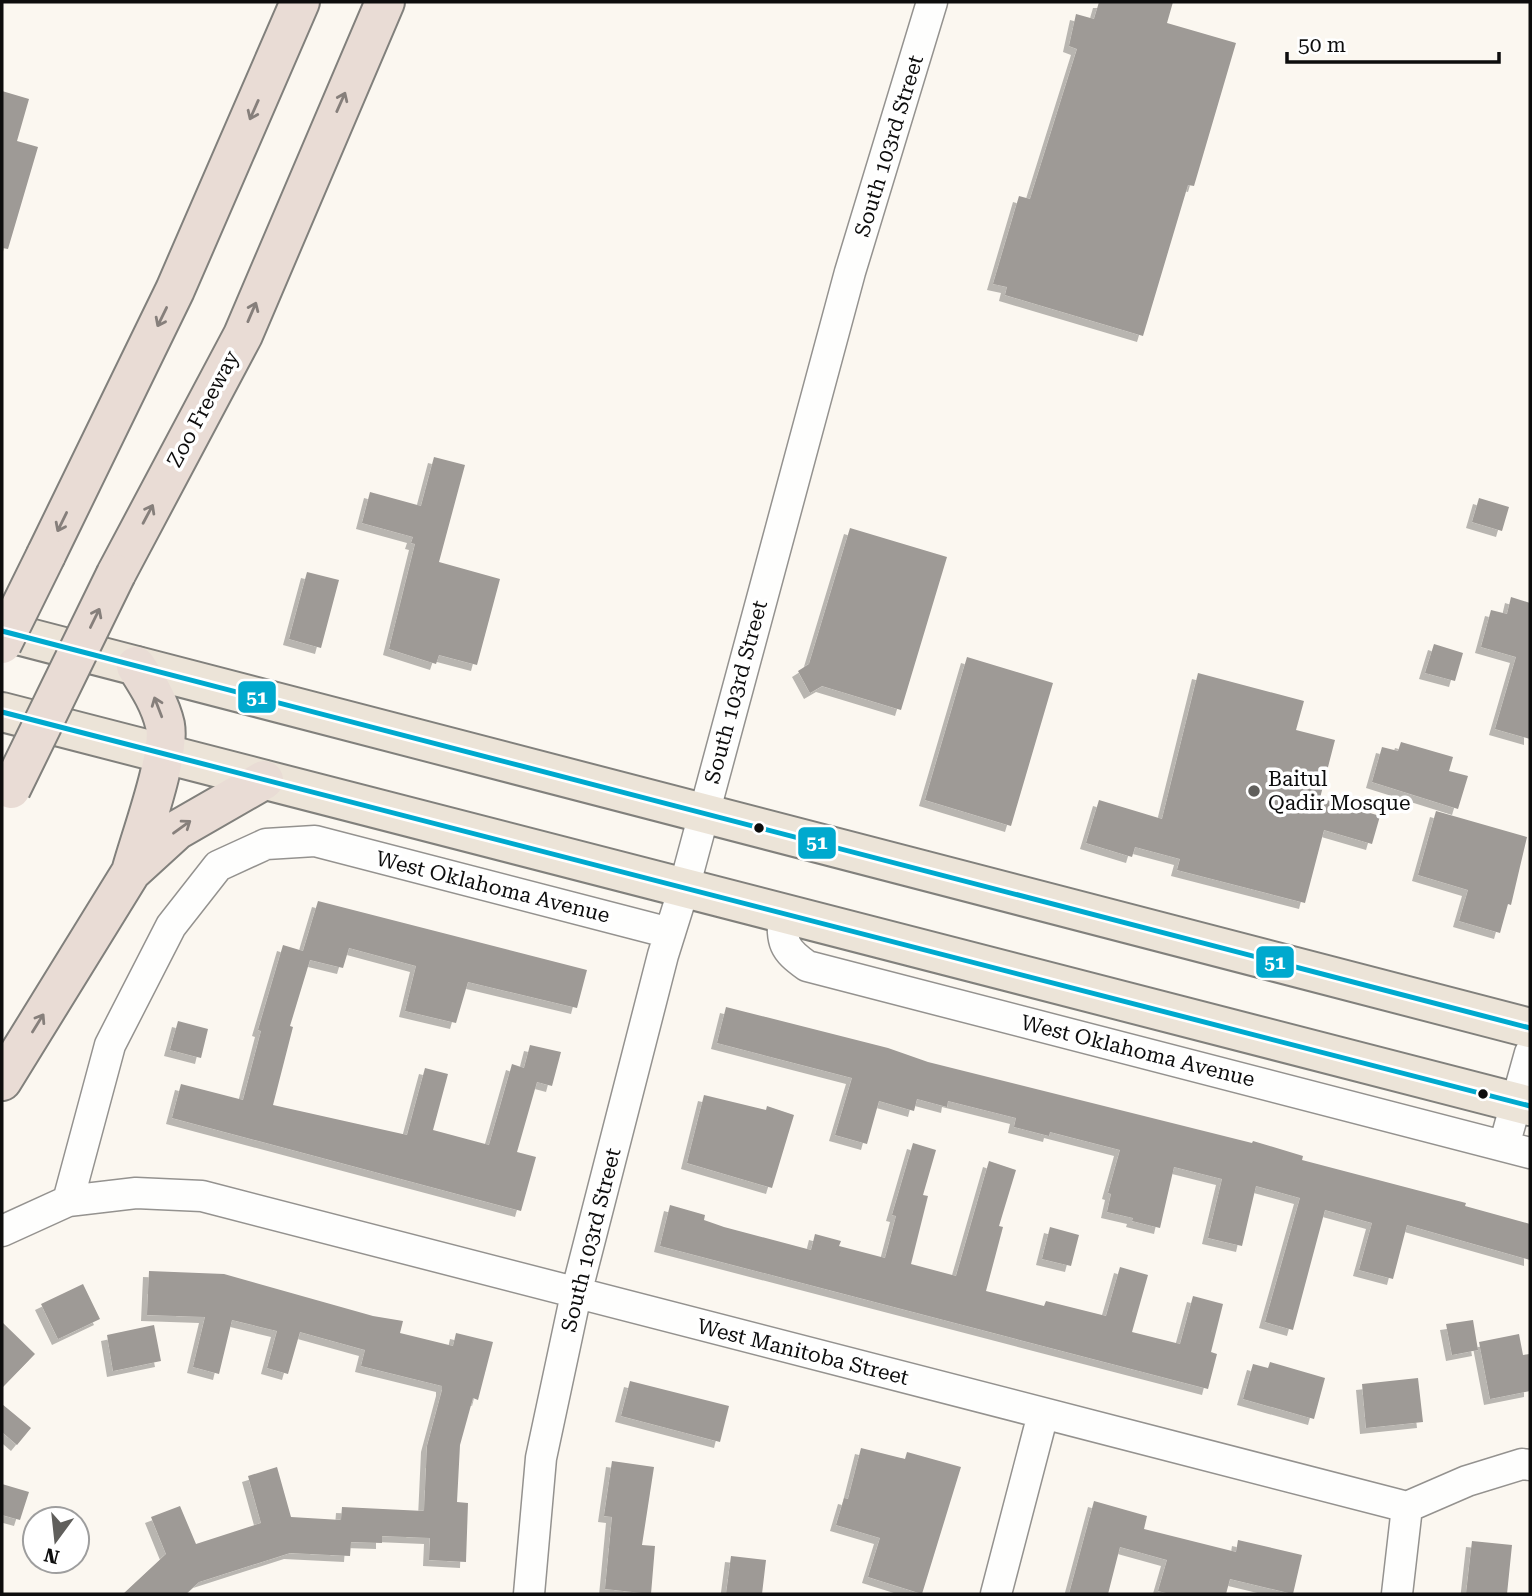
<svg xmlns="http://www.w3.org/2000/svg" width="1532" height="1596" font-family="'Roboto Serif',serif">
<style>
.building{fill:#9e9a96;filter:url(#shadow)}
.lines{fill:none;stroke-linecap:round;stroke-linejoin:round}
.minor-casing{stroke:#94928f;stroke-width:33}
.major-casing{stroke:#81807c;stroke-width:42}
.highway-casing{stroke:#81807c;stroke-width:42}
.minor{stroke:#fefefd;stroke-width:30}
.major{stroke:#ece4d8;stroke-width:38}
.highway{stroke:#e9dcd5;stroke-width:38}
.highway-bridge-casing{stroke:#81807c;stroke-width:42;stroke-linecap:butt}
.highway-bridge{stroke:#e9dcd5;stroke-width:38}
.bus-1-casing{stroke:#fff;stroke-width:10}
.bus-1{stroke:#00a9ce;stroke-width:5}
.oneway{stroke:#867f7b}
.poi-dot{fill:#605f5c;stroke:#fff;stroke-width:2.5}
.bus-dot{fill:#0d0d0d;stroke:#fff;stroke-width:2.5}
.labels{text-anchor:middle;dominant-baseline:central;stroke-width:7;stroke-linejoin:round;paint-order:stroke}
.street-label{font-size:21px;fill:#0d0d0d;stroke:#fff}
.poi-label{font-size:21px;fill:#0d0d0d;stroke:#fff;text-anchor:start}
.line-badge{stroke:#fff;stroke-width:2.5}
.badge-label{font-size:19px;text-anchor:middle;font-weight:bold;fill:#fff}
</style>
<defs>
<filter id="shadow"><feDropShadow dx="-6" dy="6" stdDeviation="0" flood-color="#0004"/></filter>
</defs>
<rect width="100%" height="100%" fill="#fbf7f0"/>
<!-- building -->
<path class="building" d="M1099 2H1173L1167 23 1236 43 1194 186 1188 185 1143 336 1005 295 1007 287 993 284 1019 196 1030 199 1077 49 1069 46 1076 14 1094 19Z
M2 91 29 99 17 141 38 147 8 249 2 248Z
M434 457 465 465 439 562 500 579 477 665 439 655 436 664 389 649 415 544 411 543 413 537 362 523 370 492 421 506Z
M1479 498 1509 507 1502 531 1472 522Z
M850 528 947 557 901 710 822 686 810 693 798 671 809 664Z
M307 572 339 580 321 648 289 639Z
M1511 597 1530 603V739L1495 729 1516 657 1481 647 1491 610 1507 614Z
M1434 644 1463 653 1455 681 1425 673Z
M967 657 1053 683 1011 826 925 800Z
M1198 673 1304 701 1296 730 1335 740 1320 798 1380 816 1372 844 1324 830 1305 903 1177 870 1180 859 1135 847 1132 857 1086 843 1099 800 1162 819Z
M1401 742 1453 757 1449 771 1468 776 1458 809 1372 782 1382 747 1398 751Z
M1436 811 1527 837 1511 905 1508 904 1500 933 1459 921 1468 890 1418 875Z
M318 901 587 970 577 1008 468 982 456 1023 405 1011 416 966 349 948 343 968 310 960 290 1026 293 1027 273 1105 407 1135 425 1068 448 1074 433 1130 489 1145 512 1064 524 1068 530 1045 561 1052 552 1086 537 1082 517 1152 536 1157 521 1211 172 1118 181 1084 243 1100 261 1031 258 1030 283 945 303 951Z
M726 1007 888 1048 928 1062 1252 1143 1253 1141 1303 1156 1302 1160 1466 1203 1465 1206 1530 1224V1260L1407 1225 1393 1279 1359 1270 1372 1223 1325 1210 1293 1330 1265 1322 1300 1198 1256 1186 1242 1246 1208 1238 1222 1179 1174 1167 1160 1228 1132 1221 1133 1218 1107 1212 1111 1194 1108 1193 1120 1150 1050 1132 1049 1136 1014 1127 1016 1118 948 1101 947 1107 917 1099 914 1111 879 1101 867 1144 835 1135 852 1078 717 1043Z
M178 1021 208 1029 201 1058 170 1050Z
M704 1095 766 1110 767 1106 794 1115 772 1188 687 1163Z
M913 1143 936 1150 923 1195 928 1196 911 1264 956 1276 989 1161 1016 1170 999 1226 1003 1227 986 1291 1044 1306 1046 1301 1106 1316 1120 1267 1148 1275 1132 1332 1180 1344 1193 1296 1223 1304 1211 1352 1217 1354 1208 1389 660 1246 670 1205 705 1215 704 1220 724 1227 811 1250 815 1234 841 1241 839 1246 885 1258 896 1216 892 1215Z
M1050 1227 1079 1235 1071 1266 1042 1259Z
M149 1271 224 1274 373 1316 403 1321 400 1333 453 1346 456 1333 493 1342 478 1400 473 1398 460 1445 457 1502 468 1503 466 1562 429 1560 430 1538 382 1536V1543L351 1542 350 1556 290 1553 199 1582 186 1594H123L166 1554 151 1517 180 1506 196 1544 261 1523 248 1476 277 1467 291 1517 341 1520 342 1507 424 1511 427 1446 442 1390V1386L361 1366 365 1350 300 1332 288 1374 267 1368 277 1331 232 1320 219 1374 193 1367 205 1317 147 1315Z
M83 1284 100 1319 58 1339 41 1304Z
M1473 1320 1478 1350 1452 1355 1446 1324Z
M2 1322 35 1354 2 1388Z
M154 1325 161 1361 113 1371 107 1335Z
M1519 1334 1523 1355 1530 1354V1391L1490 1399 1479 1342Z
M1270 1362 1325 1378 1314 1419 1243 1399 1253 1364 1268 1368Z
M1418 1378 1423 1422 1366 1428 1362 1384Z
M630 1381 729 1406 720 1442 621 1416Z
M2 1404 31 1428 17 1445 2 1432Z
M861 1448 905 1459 907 1452 961 1467 922 1594 868 1577 880 1538 836 1525 844 1498 848 1499Z
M612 1461 654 1467 642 1545 655 1546 651 1594 605 1589 612 1517 604 1516Z
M2 1484 29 1492 20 1520 2 1515Z
M1094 1501 1147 1516 1144 1529 1236 1552 1238 1540 1302 1555 1293 1594 1230 1579 1226 1594H1170L1158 1591 1167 1560 1120 1547 1108 1594H1069Z
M1472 1541 1512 1545 1507 1594H1466Z
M731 1556 766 1560 762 1594H726Z"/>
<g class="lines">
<defs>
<path id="minor" d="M783 914C782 943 783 949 807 966L1530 1153
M1504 1146 1530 1053
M68 1201 136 1193 202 1196 1407 1507 1467 1481 1522 1464 1530 1465
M2 1231 68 1201 110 1045 171 926 218 866 266 844 315 841 670 933
M529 1594 541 1458 576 1294 663 955 684 888 850 272 932 2
M996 1594 1043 1414
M1397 1594 1407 1507"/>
<path id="major" d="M2 631 1530 1028
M2 712 1530 1106"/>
<path id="highway" d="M46 555 175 290 300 2
M116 574 243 335 385 2
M131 872C140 838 171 756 165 725 160 703 148 685 136 666
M2 1081 131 872 177 830 264 780"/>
</defs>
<!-- minor casing -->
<use href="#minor" class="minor-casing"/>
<!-- major casing -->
<use href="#major" class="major-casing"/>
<!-- highway casing -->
<use href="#highway" class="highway-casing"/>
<!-- minor -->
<use href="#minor" class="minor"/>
<!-- major -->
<use href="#major" class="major"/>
<!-- highway -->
<use href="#highway" class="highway"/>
<defs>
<path id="highway-bridge" d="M2 644 46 555
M11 789 116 574"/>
</defs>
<!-- highway-bridge casing -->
<use href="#highway-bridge" class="highway-bridge-casing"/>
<!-- highway-bridge -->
<use href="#highway-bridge" class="highway-bridge"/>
<defs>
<path id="bus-1" d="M2 631 1530 1028
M2 712 1530 1106"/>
</defs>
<!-- bus-1 casing -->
<use href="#bus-1" class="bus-1-casing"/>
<!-- bus-1 -->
<use href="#bus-1" class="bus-1"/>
</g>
<!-- one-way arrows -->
<defs><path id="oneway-shaft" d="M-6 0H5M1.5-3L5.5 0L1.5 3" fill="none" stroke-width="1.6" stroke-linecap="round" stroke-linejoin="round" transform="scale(1.75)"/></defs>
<g class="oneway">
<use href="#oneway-shaft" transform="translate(341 102) rotate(-66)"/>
<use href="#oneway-shaft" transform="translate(254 110) rotate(114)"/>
<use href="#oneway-shaft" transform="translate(252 312) rotate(-67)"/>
<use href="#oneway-shaft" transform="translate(162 317) rotate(116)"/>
<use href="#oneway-shaft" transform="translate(148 514) rotate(-62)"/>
<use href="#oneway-shaft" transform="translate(62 522) rotate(116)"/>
<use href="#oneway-shaft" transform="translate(95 618) rotate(-64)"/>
<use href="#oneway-shaft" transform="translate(158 707) rotate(-111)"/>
<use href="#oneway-shaft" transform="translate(182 827) rotate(-36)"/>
<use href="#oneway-shaft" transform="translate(38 1023) rotate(-58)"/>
</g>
<!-- markers -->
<circle class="poi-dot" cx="1254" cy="791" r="7"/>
<g class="bus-dot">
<circle cx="759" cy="828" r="6"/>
<circle cx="1483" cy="1094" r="6"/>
</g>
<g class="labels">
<!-- street labels -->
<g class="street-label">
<text transform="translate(889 146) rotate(-73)">South 103rd Street</text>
<text transform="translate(203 409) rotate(-62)">Zoo Freeway</text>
<text transform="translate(736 692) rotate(-75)">South 103rd Street</text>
<text transform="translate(493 887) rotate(14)">West Oklahoma Avenue</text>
<text transform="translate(1138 1051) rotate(14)">West Oklahoma Avenue</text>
<text transform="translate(591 1240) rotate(-76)">South 103rd Street</text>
<text transform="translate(803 1352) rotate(14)">West Manitoba Street</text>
</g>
<!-- poi labels -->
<g class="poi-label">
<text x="1268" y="779">Baitul<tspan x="1268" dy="24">Qadir Mosque</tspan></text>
</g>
</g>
<g class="line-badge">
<rect x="237" y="680" width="40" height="34" rx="7" fill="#00a9ce"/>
<rect x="797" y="826" width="40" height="34" rx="7" fill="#00a9ce"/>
<rect x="1255" y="945" width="40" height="34" rx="7" fill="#00a9ce"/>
</g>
<g class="badge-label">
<text x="257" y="704">51</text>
<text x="817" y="849">51</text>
<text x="1275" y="969">51</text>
</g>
<!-- border -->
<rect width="1532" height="1596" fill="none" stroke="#0d0d0d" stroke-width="7"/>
<!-- north arrow -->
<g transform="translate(56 1540) rotate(195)"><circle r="33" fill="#ffffff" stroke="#9e9e9e" stroke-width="2"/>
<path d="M0-5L12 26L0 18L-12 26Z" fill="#605f5c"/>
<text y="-10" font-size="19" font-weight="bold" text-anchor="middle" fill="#0d0d0d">N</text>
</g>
<!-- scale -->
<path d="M1287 52v10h212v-10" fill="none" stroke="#0d0d0d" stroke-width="3.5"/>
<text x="1298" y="52" font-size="21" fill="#0d0d0d" stroke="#ffffff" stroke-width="5" paint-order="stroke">50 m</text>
</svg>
